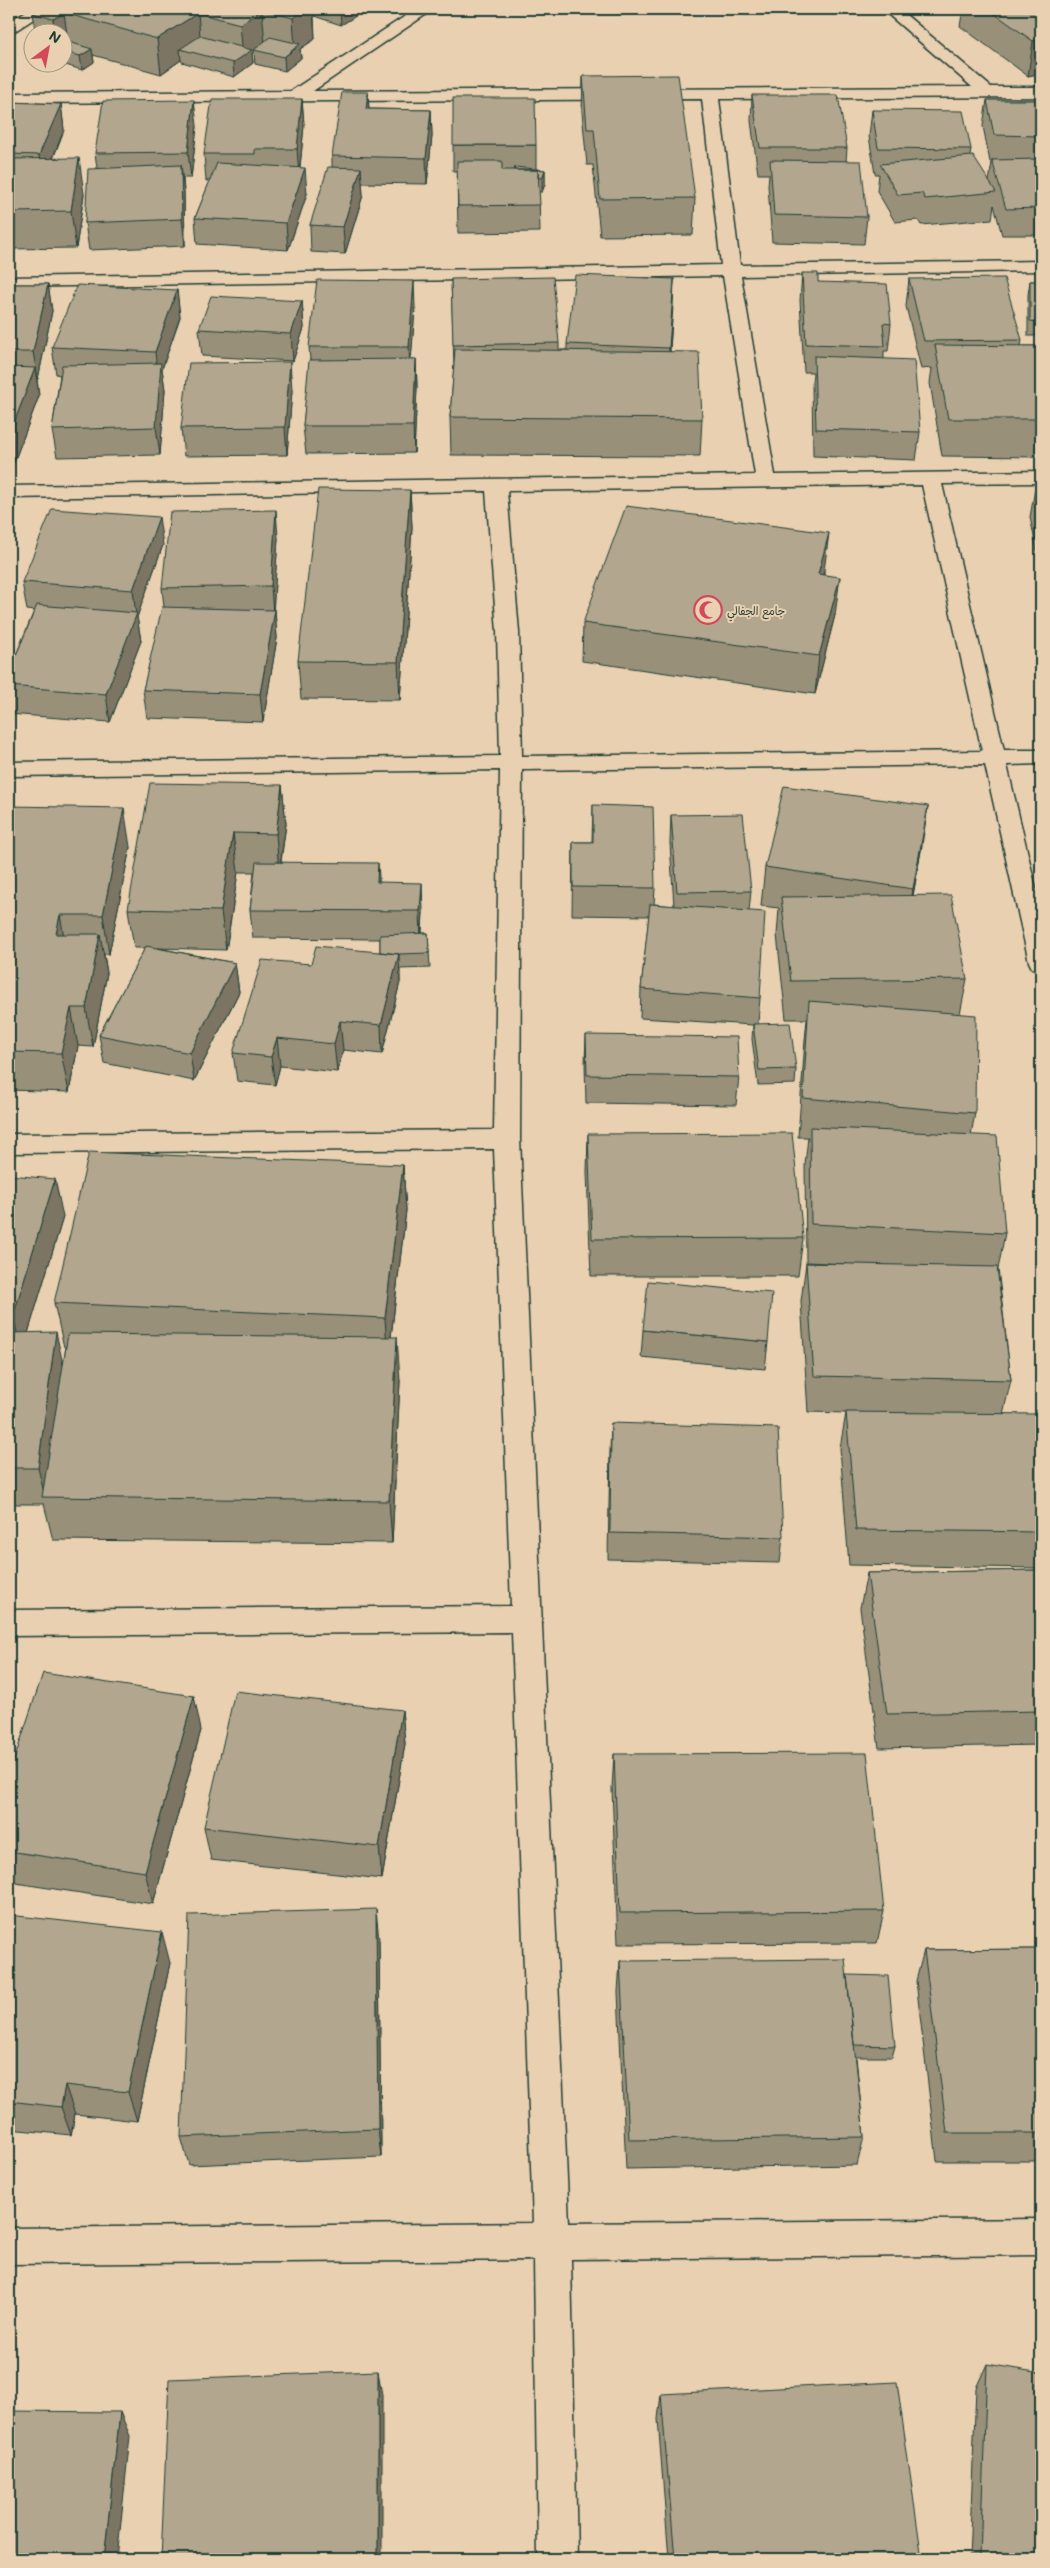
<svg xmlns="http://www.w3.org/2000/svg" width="1050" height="2568" font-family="Mali,'Playpen Sans Arabic',sans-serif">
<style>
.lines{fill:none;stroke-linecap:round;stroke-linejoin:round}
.minor-casing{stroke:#1f3d34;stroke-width:3}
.minor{fill:#e9d0b1;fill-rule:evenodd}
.wall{fill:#99907a;stroke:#1f3d34}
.shaded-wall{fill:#7d7563;stroke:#1f3d34}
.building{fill:#b2a78e;stroke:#1f3d34}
.labels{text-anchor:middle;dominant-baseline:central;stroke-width:4;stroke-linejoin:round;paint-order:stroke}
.far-poi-label{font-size:11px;fill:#1f3d34;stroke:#e9d0b1;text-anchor:start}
</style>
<rect width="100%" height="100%" fill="#e9d0b1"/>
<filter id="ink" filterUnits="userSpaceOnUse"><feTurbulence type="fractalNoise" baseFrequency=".02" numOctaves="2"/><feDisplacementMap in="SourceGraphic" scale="10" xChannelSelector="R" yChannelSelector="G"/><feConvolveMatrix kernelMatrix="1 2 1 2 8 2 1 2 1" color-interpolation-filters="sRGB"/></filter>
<g filter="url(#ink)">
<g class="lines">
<defs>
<path id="minor" d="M30 9H49L15 31 9 33V21Z
M416 9H434L313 91 972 87 882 9H899L991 87H1041V97L719 99 740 265 1041 261V271L741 276 775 475 1041 471V483L942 484 1004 750H1041V764L1007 765 1041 910V970L1032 968 1029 962 985 765 522 770 520 1139 569 2223 1041 2219V2255L571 2259 577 2559H538L534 2260 9 2264V2228L533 2223 512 1632 9 1636V1610L511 1606 494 1149 9 1153V1134L494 1130 500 770 9 776V762L500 756 497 632 486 491 9 498V486L755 475 723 276 9 287V277L721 265 702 99 9 103V93L291 91ZM922 485 982 751 522 756 519 632 507 491Z"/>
</defs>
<!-- minor casing -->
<use href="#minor" class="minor-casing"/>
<!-- minor -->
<use href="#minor" class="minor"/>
</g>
<!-- wall -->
<path class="wall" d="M40 9H367L341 25 314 16 315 39 300 49 301 58 285 71 255 64 254 52 252 53 253 63 234 77 182 62 181 60 161 74 93 55 94 62 82 70 56 62H62V32H35L33 13Z
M963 9H1041V73L1028 76 960 26Z
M583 76 695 198 693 235 600 236 593 165H587L582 112Z
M368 92 369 109 431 110 432 136 427 184 362 183 363 195 345 254 311 252 310 225 332 167V156Z
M752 95 847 148 846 161 867 217 864 244 772 242 768 186 769 174H758L751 121Z
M302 99 304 125 300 168 307 194 288 250 197 244 195 218 210 181H206L204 154Z
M987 100H1041V235H1002L994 205 992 219 921 225 918 220 895 222 877 191 879 174H875L869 136 872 110 971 149 970 156 989 182 992 162H990L983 126Z
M9 102 61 104 64 130 53 159 84 194 76 248 9 249Z
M197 126 191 178H183L184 192 185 246 89 250 85 223 97 168 95 153Z
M453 145H536V169L545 170V184L542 192H539L540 232 458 233 457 171H453Z
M802 273 891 324 888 351H884V359L920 432 916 460 813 456 812 383 813 372H804L800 300Z
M451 279 559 343V350H567V344L674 279 670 351 702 419 700 456 451 455 450 417 454 365Z
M909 279 1022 340 1021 346H1041V457L942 456 930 383 932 368 921 369 906 306Z
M1030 281H1041V336H1028V295Z
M9 284H48L52 311 38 379H37L39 396 11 470H9Z
M177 290 180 317 162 369 165 390 160 455 57 457 52 430 60 375 56 374 52 347Z
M302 301 304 328 293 361 202 356 199 329Z
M415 308 411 359H416L417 387 414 453 306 454 303 426 310 360 309 347Z
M292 390 287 455 184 456 181 428Z
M1035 489H1041V571L1030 517Z
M410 490 412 528 400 700 301 699 298 661Z
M278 538 273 610H275L277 638 263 722 147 718 143 690 164 607 162 588Z
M163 545 137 617 141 641 110 722 9 714V672L34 611 27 610 22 582Z
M824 571V575L835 615 815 694 582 661 583 623Z
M282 785 286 824 281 862 380 882 423 911 422 933H428L430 968 400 969V982L382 1054 343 1050 337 1072 280 1066 275 1085 237 1081 233 1053 311 964 380 952V939L253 938 250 910 254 872H238L226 950 158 948 235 963 239 992 194 1081 104 1063 99 1035 145 948H134L128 909Z
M593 805 655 888 654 904 674 906 670 843 671 815 751 891 749 911 760 998 758 1023 796 1069 795 1084 758 1085 752 1039 753 1025 640 1018 641 989 649 916 572 915 573 842H592Z
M9 806 130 847 109 954H104L107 973 93 1047 78 1046 69 1092 9 1090Z
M922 845 913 896 967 979 960 1014 975 1113 971 1135 1005 1233 998 1269 1011 1380 1003 1414 1041 1434V1568L849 1565 840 1448 846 1413 808 1412 801 1301 806 1263 847 1264 806 1262 805 1165 808 1137H798L805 1040 807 1019H786L777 935 779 908 761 906 765 867Z
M586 1035 739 1077 736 1105 586 1103 585 1063Z
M588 1134 803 1238 798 1276H591L587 1172Z
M403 1165 406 1210 391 1337 400 1381 392 1543 53 1540 44 1504H9V1175L63 1217 28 1333 63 1365 66 1347H64L54 1303Z
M643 1330 768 1342 765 1369 641 1357Z
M611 1423 783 1537 780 1563 608 1559 610 1450Z
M1041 1570V1745L879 1748 860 1608 867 1573Z
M402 1710 405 1744 382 1879 211 1860 204 1827Z
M201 1730 153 1904 9 1882V1775Z
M614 1754 884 1911 877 1943 618 1944 612 1788Z
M9 1915 170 1963 137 2121 75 2114 71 2135 9 2129Z
M379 1940 381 2157 189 2165 181 2137Z
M1041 1949V2161H937L916 1981 924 1950Z
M620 1961 847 1975 895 2046 892 2057H856L864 2137 857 2165 626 2169 618 1992Z
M987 2364 1041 2559H969L976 2388Z
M661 2394 922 2559H669L658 2419Z"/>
<!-- shaded-wall -->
<path class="shaded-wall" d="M306 9H313L315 39 300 49 301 58 285 71 284 57 295 49 293 18Z
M340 9H367L341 25Z
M262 10 265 44 254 50V52L252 53 253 63 234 77 233 63 243 56 240 24Z
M64 13 69 48 62 51V32H55L53 19Z
M198 13 201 47 180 49 181 60 161 74 157 39Z
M1041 39V73L1028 76 1033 41Z
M92 49 94 62 82 70 80 56Z
M368 92 369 118 366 109Z
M302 99 304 125 299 175 297 149Z
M194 100 197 126 191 178 188 152Z
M61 104 64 130 43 182 39 155Z
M431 110 432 136 427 184 426 158Z
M79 158 84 194 76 248 71 211Z
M181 165 184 192 185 246 182 219Z
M305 168 307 194 288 250 286 223Z
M361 168 363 195 345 254 343 227Z
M545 170V184L542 192V178Z
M674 279 673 306 668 375 669 348Z
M414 281 415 308 410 375 409 347Z
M48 284 52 311 38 379 33 352Z
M177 290 180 317 162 369 165 390 160 455 156 427 158 380 155 352Z
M302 301 304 328 293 361 291 334Z
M416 359 417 387 414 453 413 426Z
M290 362 292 390 287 455 285 427Z
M35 368 39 396 11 470 9 456V436Z
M410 490 412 528 400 700 398 662Z
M276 510 278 538 273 614 271 586Z
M159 517 163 545 137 617 141 641 110 722 106 694 136 615 133 590Z
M829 533 824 571 814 612 818 574Z
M840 577 835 615 815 694 819 656Z
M275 610 277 638 263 722 260 694Z
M282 785 286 824 279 872 276 834Z
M928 806 922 845 907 927 913 889Z
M124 808 130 847 109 954 103 915Z
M233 833 238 872 226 950 221 911Z
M378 863 380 891 377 882Z
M422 883 423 911 421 940 420 911Z
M60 915 67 953 56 934Z
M100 934 107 973 93 1047 86 1008Z
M399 954 400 982 382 1054 381 1025Z
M235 963 239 992 194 1081 190 1053Z
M71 1008 78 1046 69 1092 61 1053Z
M340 1021 343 1050 337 1072 334 1044Z
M277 1038 280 1066 275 1085 271 1057Z
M403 1165 406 1210 388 1362 385 1318Z
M55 1179 63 1217 22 1353 13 1316Z
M56 1332 64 1369 45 1497 38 1468Z
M397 1337 400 1381 392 1543 389 1501Z
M194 1696 201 1730 153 1904 145 1872Z
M402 1710 405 1744 382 1879 379 1847Z
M376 1909 379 1940 381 2157 378 2129Z
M162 1932 170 1963 137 2121 128 2092Z
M65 2085 75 2114 71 2135 61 2107Z
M378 2371 382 2395V2559H378Z
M120 2412 130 2436 117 2559H104Z"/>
<!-- building -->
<path class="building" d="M40 9H151L165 13 171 9H306L293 18 262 10 240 24 198 13 157 39 64 13 53 19 33 13Z
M151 9H171L165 13Z
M988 9H1041V39L1033 41Z
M200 36 252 50 233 63 180 49Z
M270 37 300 44 284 57 254 50Z
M62 40 92 49 80 56 62 51Z
M678 75 695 198 600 199 594 129H587L583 76Z
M342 92H368L366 109 431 110 426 158 332 156Z
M752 95H838L847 148H760Z
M453 98H535L536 145H453Z
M212 99H302L297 149H255V154H204Z
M194 100 188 152 95 153 103 101Z
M987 100H1041V136L994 135Z
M9 102 61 104 39 155 9 154Z
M872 110 963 111 971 149 878 148Z
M973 156 996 192 925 199 922 193 898 195 880 164Z
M79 158 71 211 9 212V159Z
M1041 159V208L1006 209 992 160Z
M770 160 861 161 867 217 774 215Z
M457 161H502V170H538L540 205 458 206Z
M217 163 305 168 286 223 195 218Z
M181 165 182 219 85 223 88 169Z
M328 167 361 168 343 227 310 225Z
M515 167 545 170 542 178H538V170H514Z
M802 273H818V282L887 284 891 324 883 323 885 346 806 344Z
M575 275 674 279 669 348 567 344Z
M553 277 559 343 453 345 451 279Z
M1004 278 1022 340 924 341 909 279Z
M317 280 414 281 409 347H309Z
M1030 281H1041V322L1030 321Z
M9 284H48L33 352H9Z
M77 285 177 290 155 352 52 347Z
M211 296 302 301 291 334 199 329Z
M935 345 1041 346V419H948Z
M455 349 699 352 702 419 450 417Z
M814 356 914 360 920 432 816 429Z
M416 359 413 426H303L309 360Z
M290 362 285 427 181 428 189 363Z
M161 363 156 427 52 430 62 365Z
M9 367 35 368 9 436Z
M318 489 410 490 398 662 298 661Z
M1035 489H1041V520Z
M626 506 829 533 818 574 840 577 819 656 583 623Z
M52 509 159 517 133 590 22 582Z
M276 510 271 586 162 588 170 512Z
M37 605 137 613 106 694 9 686V672Z
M162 607 275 610 260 694 143 690Z
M150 783 282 785 276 834 233 833 221 911 128 909Z
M784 786 928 806 913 889 765 867Z
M593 805 653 807 655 888 573 887V842H593Z
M9 806 124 808 103 915H60L56 934H100L86 1008H71L61 1053 9 1052Z
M743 814 751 891 677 892 671 815Z
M256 862 378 863 377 882 422 883 420 911 250 910Z
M951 895 967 979 791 981 781 897Z
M650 904 765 912 760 998 641 989Z
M428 933 429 953 399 954 380 952V935Z
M146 946 235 963 190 1053 99 1035Z
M316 946 399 954 381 1025 340 1021 334 1044 277 1038 271 1057 233 1053 262 960 311 964Z
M809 1001 976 1015 975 1113 803 1098Z
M790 1023 796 1069 759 1070 753 1024Z
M586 1035 737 1037 739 1077 587 1075Z
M810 1127 997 1136 1005 1233 811 1224Z
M792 1133 803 1238 592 1239 588 1134Z
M89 1152 403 1165 385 1318 54 1303Z
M9 1175 55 1179 13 1316 9 1315Z
M806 1263 997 1267 1011 1380 814 1376Z
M648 1281 772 1293 768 1342 643 1330Z
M56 1332 38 1468H9V1333Z
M68 1334 397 1337 389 1501 42 1497Z
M846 1412 1038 1414 1041 1434V1532L856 1530Z
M611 1423 778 1428 783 1537 610 1533Z
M1041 1570V1711L887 1714 867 1573Z
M43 1673 194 1696 145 1872 9 1851V1775Z
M235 1691 402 1710 379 1847 204 1827Z
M867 1753 884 1911 620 1913 614 1754Z
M376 1909 378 2129 181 2137 189 1915Z
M9 1915 162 1932 128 2092 65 2085 61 2107 9 2101Z
M1041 1949V2133H947L924 1950Z
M845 1959 864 2137 629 2140 620 1961Z
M847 1975 888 1976 895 2046 854 2045Z
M987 2364 1041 2373V2559H994L980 2557Z
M378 2371V2559H161L169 2379Z
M897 2382 922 2559H675L661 2394Z
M9 2411 120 2412 104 2559H9Z"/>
</g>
<!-- icons -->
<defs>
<symbol id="mosque-ring" viewBox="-11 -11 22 22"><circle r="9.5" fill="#e9d0b1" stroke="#d1495b" stroke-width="1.5"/><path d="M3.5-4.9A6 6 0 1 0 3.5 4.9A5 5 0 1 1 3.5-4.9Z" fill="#d1495b"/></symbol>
</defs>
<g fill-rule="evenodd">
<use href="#mosque-ring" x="692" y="594" width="32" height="32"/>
</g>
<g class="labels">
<!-- far-poi labels -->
<g class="far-poi-label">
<text x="727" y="610">جامع الجفالي</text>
</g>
</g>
<!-- margin -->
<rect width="1050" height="2568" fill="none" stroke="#e9d0b1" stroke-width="30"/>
<rect x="15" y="15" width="1020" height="2538" fill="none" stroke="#1f3d34" stroke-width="2" filter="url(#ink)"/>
<!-- north arrow -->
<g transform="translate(48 48) rotate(32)"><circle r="24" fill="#e9d0b1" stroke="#98957f"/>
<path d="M0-4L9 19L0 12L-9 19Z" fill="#d1495b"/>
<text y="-8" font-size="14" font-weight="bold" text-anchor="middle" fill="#1f3d34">N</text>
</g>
</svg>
